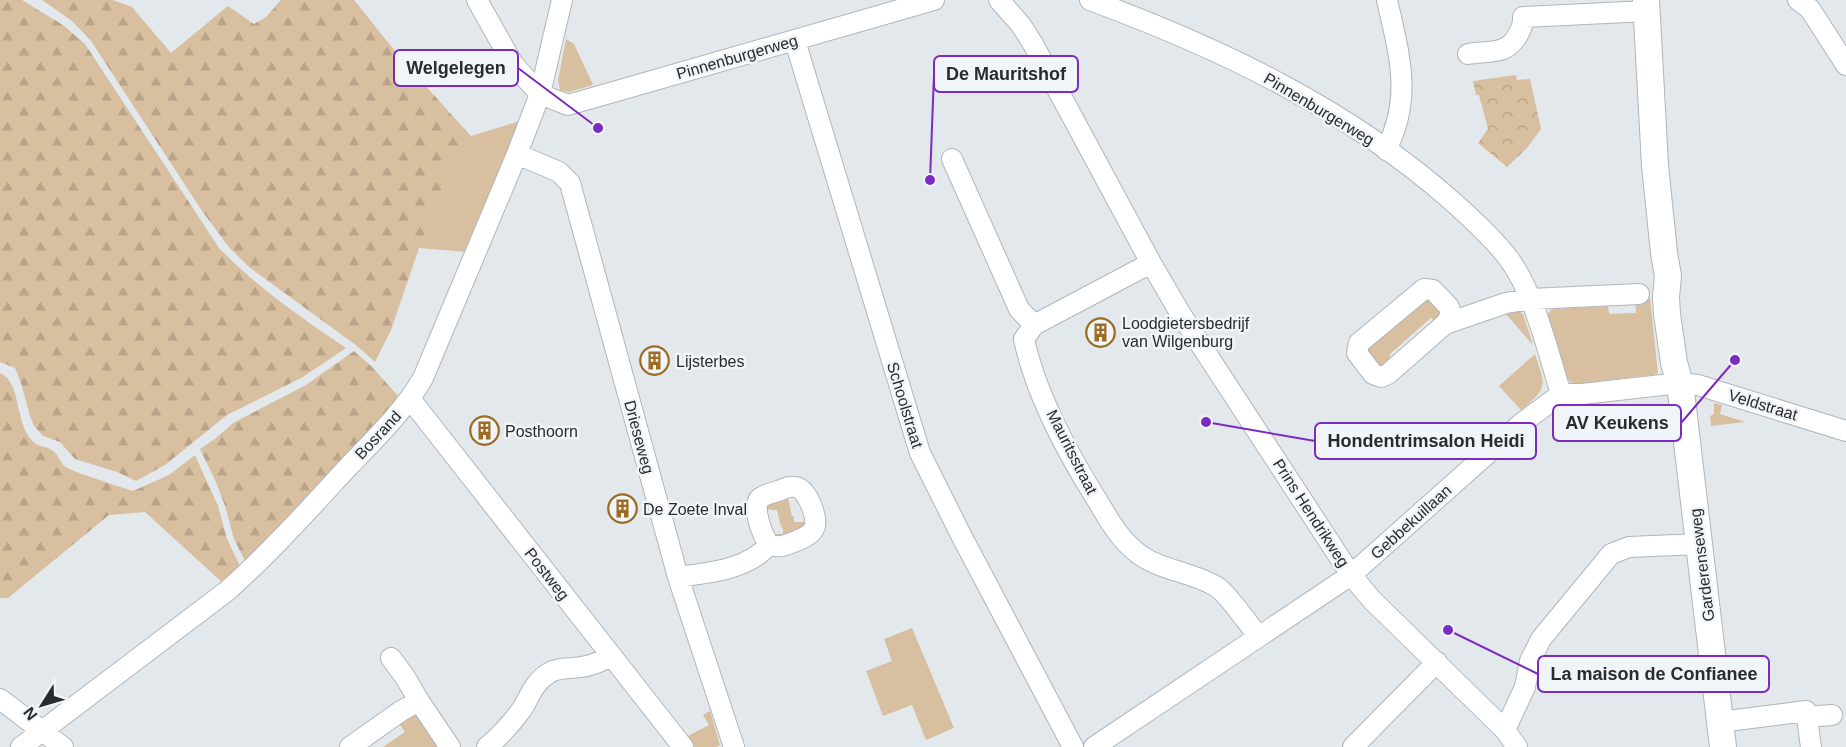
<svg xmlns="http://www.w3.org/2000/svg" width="1846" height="747" font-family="Arial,sans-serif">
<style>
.grass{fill:#d7bf9f}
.forest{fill:url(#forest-firs)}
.park{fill:url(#park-crowns)}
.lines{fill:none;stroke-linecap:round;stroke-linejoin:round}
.minor-casing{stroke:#b1b5ba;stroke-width:22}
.major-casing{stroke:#b1b5ba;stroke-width:28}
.minor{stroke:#fff;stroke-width:20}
.major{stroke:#fff;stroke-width:26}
.labels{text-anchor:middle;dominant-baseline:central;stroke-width:5;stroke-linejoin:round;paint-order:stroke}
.street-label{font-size:16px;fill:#292b2d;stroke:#f0f5fa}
.poi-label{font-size:16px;fill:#292b2d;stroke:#f0f5fa;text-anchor:start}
.leader{fill:none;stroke:#7b2cbf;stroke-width:2}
.callout-dot{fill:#7b2cbf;stroke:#f0f5fa;stroke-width:2}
.callout{fill:#f0f5fa;stroke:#7b2cbf;stroke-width:2}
.callout-label{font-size:18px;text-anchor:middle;font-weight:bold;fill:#292b2d}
</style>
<defs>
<pattern id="forest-firs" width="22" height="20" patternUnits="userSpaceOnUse" patternTransform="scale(1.5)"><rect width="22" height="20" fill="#d7bf9f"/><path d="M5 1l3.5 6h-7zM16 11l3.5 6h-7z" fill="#b9a489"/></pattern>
<pattern id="park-crowns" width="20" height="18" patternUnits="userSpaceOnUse" patternTransform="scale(1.5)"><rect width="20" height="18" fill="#d7bf9f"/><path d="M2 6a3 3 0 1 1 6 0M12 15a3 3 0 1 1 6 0" fill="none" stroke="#b9a489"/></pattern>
</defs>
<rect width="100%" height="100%" fill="#e3e8ed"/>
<!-- grass -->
<path class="grass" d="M566 39 574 44 593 85 569 92 560 90 558 80Z
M523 120 468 252 419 248 449 173 471 136Z
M1641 288H1649L1658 374 1578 384 1571 382 1565 377 1546 316 1551 310 1555 309 1608 306 1609 314 1636 313 1635 301Z
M1424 295 1444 311 1434 328 1432 317 1390 354 1389 367H1374L1365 346Z
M1518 311 1523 314 1533 345 1504 312Z
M1535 354C1546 387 1548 387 1521 410L1499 386Z
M1714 403 1722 405 1720 414 1745 422 1711 426 1710 416 1714 414Z
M789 494 802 498H788L792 516 794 517V522H810V526L778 541 770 534H783V528L781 527 777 510 762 509V506Z
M912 628 954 728 926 740 912 705 883 716 866 671 892 661 884 639Z
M710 711 720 745 717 747H695L686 737 709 725 703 715Z
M415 712 446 747H383L405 732 398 722Z"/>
<!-- forest -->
<path class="forest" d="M0 0H22L63 25 85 44 219 248C257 287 301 318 346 348L303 377 227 415 165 465 136 481 117 472 75 459 60 442 43 436 34 426 30 416 21 383 15 368 0 362Z
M42 0H113L132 7 171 53 228 6 254 24 266 17 281 0H354L403 61 471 136 449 173 419 248 391 330 375 362 357 346 249 267 228 246 202 211 91 41 72 21Z
M354 351 372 367 400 398 246 563 234 539 225 506 216 482 200 449 216 438 233 423 306 385Z
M0 373C23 382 13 427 36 444 41 447 49 447 53 451 58 454 60 462 64 466 72 472 121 487 133 491L169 475 195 455 218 506 227 539 241 568 224 584 145 512 109 515 8 598H0Z"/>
<!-- park -->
<path class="park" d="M1516 75 1517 80 1530 79 1541 129 1527 148 1507 167 1478 143 1488 129 1479 95H1476L1473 81Z"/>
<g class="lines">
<defs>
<path id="minor" d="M477 0 513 64 540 94 568 105 934 0
M999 0 1021 25 1033 44 1151 263 1180 313 1351 575 1372 600 1505 730 1517 747
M1090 0C1220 48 1348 109 1452 201 1471 218 1494 239 1509 259 1535 295 1548 352 1561 394
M1798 0 1810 9 1846 65
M795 41 920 453 961 535 1073 747
M1468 54C1479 52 1493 53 1503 49 1514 45 1524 28 1523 17L1647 11
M1386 150C1413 97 1399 54 1387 0
M517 154 559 172 570 183 678 577 734 747
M952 159 1019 309 1034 325
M1151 263 1034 325 1024 339C1035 392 1068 454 1097 500 1108 518 1118 537 1135 551 1158 571 1192 571 1217 587 1228 594 1249 625 1258 636
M1445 324 1451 316 1449 307 1433 290 1424 289 1359 343 1357 353 1373 374 1381 377 1388 374 1445 324 1506 303 1530 299 1639 294
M411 400 683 747
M678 577C708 573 747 570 769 545 777 548 784 546 791 543 799 540 809 537 814 529 819 518 807 488 795 487 790 486 785 488 781 490 775 492 766 494 760 498 751 507 763 536 769 545
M391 658 405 677 419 701
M0 699 63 747
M1806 717 1832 715
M1720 722 1806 711 1811 747
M1505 730 1525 687 1530 661 1541 639 1611 554 1629 547 1700 544
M21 747 227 591C271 552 310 508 349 466 376 438 404 411 423 378L517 154 540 94 562 0
M350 747 401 711 419 701 450 747
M487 747C500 736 512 723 522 709 531 695 533 683 549 673 558 667 570 669 581 667 592 666 601 661 611 656
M1094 747 1351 575 1522 423 1561 394H1582L1680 383 1698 385 1846 431
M1353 747 1437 662"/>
<path id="major" d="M1646 0 1655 165 1664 253 1668 276 1666 297 1667 314 1674 363 1680 383 1723 747"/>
</defs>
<!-- minor casing -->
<use href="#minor" class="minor-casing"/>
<!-- major casing -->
<use href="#major" class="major-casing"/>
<!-- minor -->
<use href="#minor" class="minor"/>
<!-- major -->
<use href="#major" class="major"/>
</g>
<!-- icons -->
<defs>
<symbol id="building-ring" viewBox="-11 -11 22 22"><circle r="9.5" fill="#f0f5fa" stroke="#9d6c20" stroke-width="1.5"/><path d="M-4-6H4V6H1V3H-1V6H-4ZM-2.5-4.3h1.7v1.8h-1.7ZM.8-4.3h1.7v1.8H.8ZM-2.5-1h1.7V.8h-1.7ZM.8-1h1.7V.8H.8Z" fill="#9d6c20"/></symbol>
</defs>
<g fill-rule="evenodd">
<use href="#building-ring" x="1084" y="316" width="33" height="33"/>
<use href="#building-ring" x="638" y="344" width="33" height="33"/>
<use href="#building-ring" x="468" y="414" width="33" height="33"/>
<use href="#building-ring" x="606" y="492" width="33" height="33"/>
</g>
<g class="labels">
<!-- street labels -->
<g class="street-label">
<text transform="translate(737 57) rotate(-16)">Pinnenburgerweg</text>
<text transform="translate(1319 109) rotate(31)">Pinnenburgerweg</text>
<text transform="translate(905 405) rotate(73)">Schoolstraat</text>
<text transform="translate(1763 405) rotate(17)">Veldstraat</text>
<text transform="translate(378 435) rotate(-47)">Bosrand</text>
<text transform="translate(639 437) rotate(75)">Drieseweg</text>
<text transform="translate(1072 452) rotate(63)">Mauritsstraat</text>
<text transform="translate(1311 513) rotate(57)">Prins Hendrikweg</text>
<text transform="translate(1411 522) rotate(-42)">Gebbekuillaan</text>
<text transform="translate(1702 565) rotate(-97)">Garderenseweg</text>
<text transform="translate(547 574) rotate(52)">Postweg</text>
</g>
<!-- poi labels -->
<g class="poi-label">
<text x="1122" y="323">Loodgietersbedrijf<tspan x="1122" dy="18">van Wilgenburg</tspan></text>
<text x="676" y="361">Lijsterbes</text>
<text x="505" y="431">Posthoorn</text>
<text x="643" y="509">De Zoete Inval</text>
</g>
</g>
<!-- callouts -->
<path class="leader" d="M598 128L518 68M930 180L934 74M1735 360L1681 423M1206 422L1315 441M1448 630L1538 674"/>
<g class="callout-dot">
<circle cx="598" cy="128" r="6"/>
<circle cx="930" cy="180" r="6"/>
<circle cx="1735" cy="360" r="6"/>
<circle cx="1206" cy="422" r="6"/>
<circle cx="1448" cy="630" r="6"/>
</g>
<g class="callout">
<rect x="394" y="50" width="124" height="36" rx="6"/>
<rect x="934" y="56" width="144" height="36" rx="6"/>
<rect x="1553" y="405" width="128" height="36" rx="6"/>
<rect x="1315" y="423" width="221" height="36" rx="6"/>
<rect x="1538" y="656" width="231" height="36" rx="6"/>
</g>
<g class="callout-label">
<text x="456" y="74">Welgelegen</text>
<text x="1006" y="80">De Mauritshof</text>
<text x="1617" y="429">AV Keukens</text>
<text x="1426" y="447">Hondentrimsalon Heidi</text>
<text x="1654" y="680">La maison de Confianee</text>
</g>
<!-- north arrow -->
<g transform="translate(42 705) rotate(233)" stroke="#f0f5fa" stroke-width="4.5" paint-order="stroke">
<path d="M0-4.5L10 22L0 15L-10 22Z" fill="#292b2d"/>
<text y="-9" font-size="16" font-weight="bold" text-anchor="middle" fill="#292b2d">N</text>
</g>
</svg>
